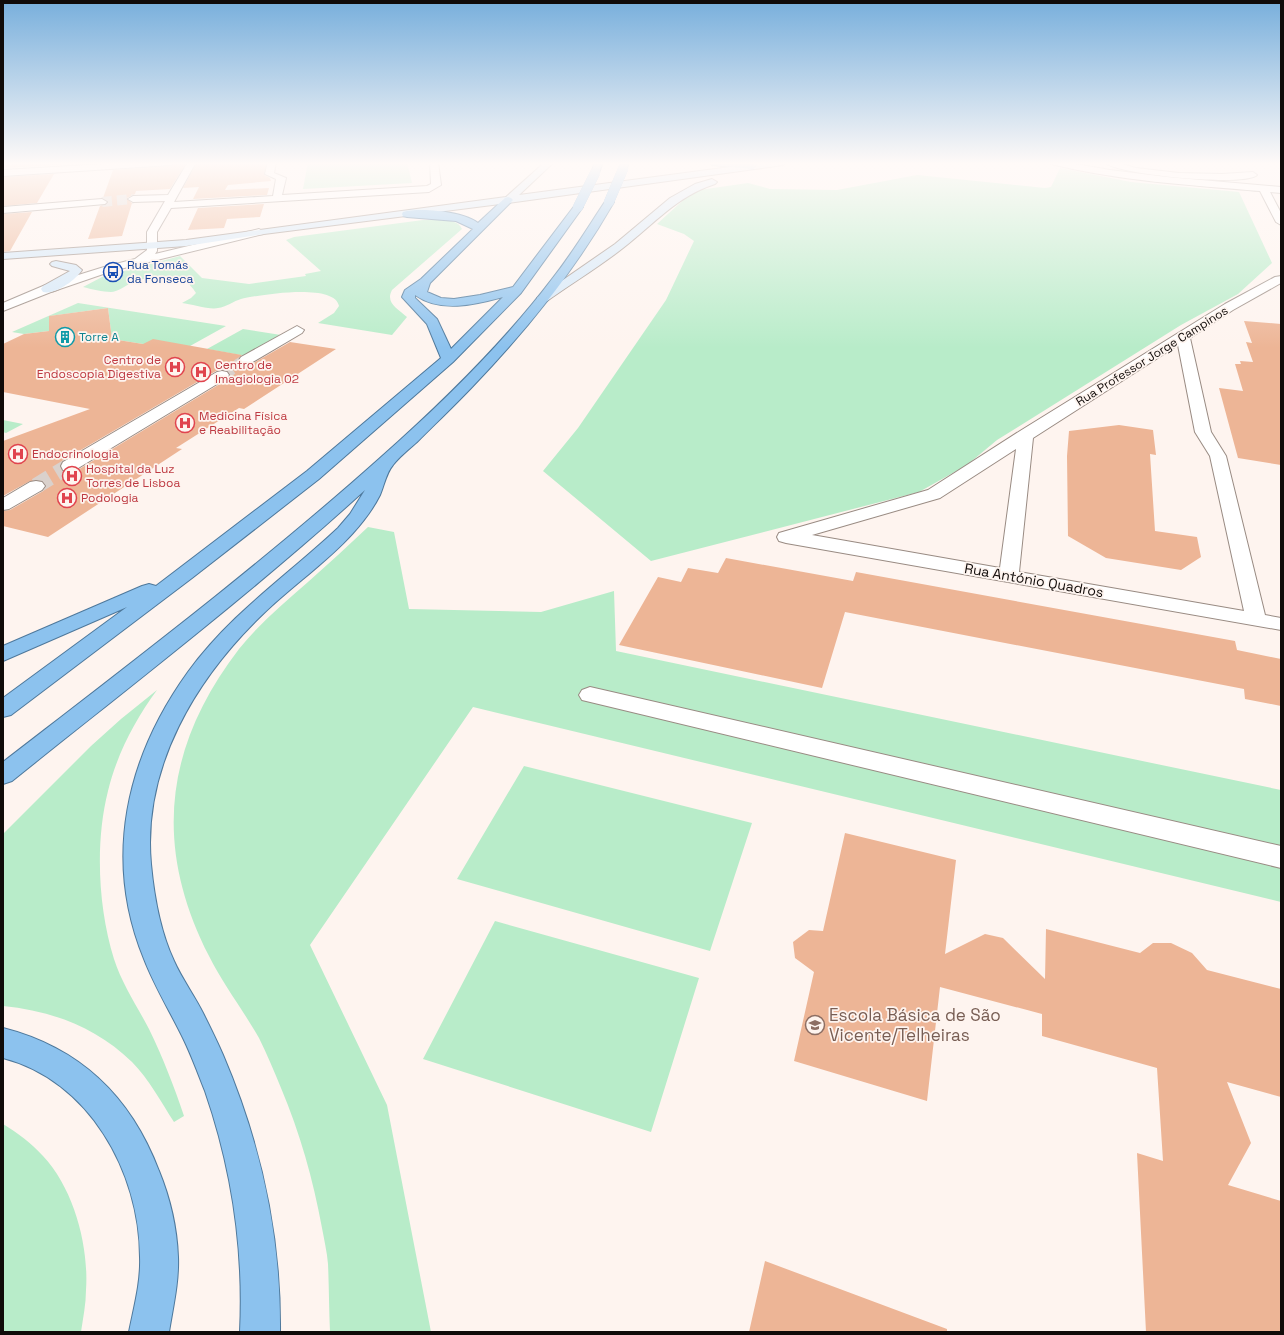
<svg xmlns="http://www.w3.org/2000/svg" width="1284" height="1335" font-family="'Space Grotesk',sans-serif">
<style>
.green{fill:#b8ecc9}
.building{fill:#edb596;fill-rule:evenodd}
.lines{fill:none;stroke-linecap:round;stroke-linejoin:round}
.pedestrian-tunnel-far1{stroke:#dad1cc;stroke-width:12;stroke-dasharray:12 6;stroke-linecap:butt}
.pedestrian-tunnel{stroke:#dad1cc;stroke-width:16;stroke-dasharray:16 8;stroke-linecap:butt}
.minor-tunnel{stroke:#dad1cc;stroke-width:10;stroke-dasharray:10 5;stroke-linecap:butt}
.pedestrian-casing{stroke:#998b83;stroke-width:2}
.minor-casing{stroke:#998b83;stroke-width:2}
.tertiary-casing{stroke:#998b83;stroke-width:2}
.secondary-casing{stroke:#998b83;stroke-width:2}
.trunk-casing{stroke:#4e789b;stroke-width:2}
.pedestrian{fill:#fff;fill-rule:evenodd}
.minor{fill:#fff;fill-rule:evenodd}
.tertiary{fill:#fff;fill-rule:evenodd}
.secondary{fill:#d4e8f9;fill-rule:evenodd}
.trunk{fill:#8cc2ee;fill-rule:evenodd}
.trunk-bridge-casing{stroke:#4e789b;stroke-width:10;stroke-linecap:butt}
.trunk-bridge{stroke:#8cc2ee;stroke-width:10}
.labels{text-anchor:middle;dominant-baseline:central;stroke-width:3.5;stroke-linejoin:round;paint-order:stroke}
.far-transit-label{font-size:12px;fill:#164399;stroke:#fef4ef;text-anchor:start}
.far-culture-label{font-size:12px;fill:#0d838f;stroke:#fef4ef;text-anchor:start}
.far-street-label{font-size:12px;fill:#100b09;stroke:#fef4ef}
.far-health-label{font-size:12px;fill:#be3a42;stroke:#fef4ef;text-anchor:start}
.street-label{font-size:14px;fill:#100b09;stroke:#fef4ef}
.near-education-label{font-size:17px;fill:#785e54;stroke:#fef4ef;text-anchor:start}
</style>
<rect width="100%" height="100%" fill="#fef4ef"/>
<!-- green -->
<path class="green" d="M308 162H407L412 183 303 189Z
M1060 168 1131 182 1239 192 1272 263 1238 294 1181 325 997 440 967 465 919 492 651 561 543 471 578 428 666 300 694 241 684 234 657 224 691 193 699 190 748 183 770 189 837 190 917 175 1045 188 1051 187Z
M423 220C433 220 458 217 462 229L392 290C385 303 398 309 407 317L392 335 318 323 334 313 339 306C335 282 258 295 241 299 234 301 226 307 218 308 210 310 191 304 182 303L191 298 196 293C183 270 152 275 131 283 125 286 117 292 111 292 103 292 91 289 83 287L102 277 180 256 202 278 249 284 306 276 305 274 321 271 286 240 294 237Z
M78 303 226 326 190 346 143 344 112 339 108 308 50 316 49 331 24 334 12 332Z
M243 329 281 335 246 356 207 349Z
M3 420 23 424 6 433 3 432Z
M368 527 394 532 409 609 541 612 614 591 616 651 1281 790V902L473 707 310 945 387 1105 431 1332H330C329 1309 329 1286 328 1264 327 1252 324 1239 322 1228 313 1179 300 1133 281 1088 274 1071 267 1054 259 1038 243 1010 223 984 209 956 153 846 164 747 239 649 259 624 284 603 308 582 328 564 348 546 368 527Z
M157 690C135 720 117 754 108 791 95 842 98 908 114 959 122 984 137 1006 149 1029 163 1058 174 1086 184 1116L174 1122C161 1102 149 1079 132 1062 96 1027 52 1011 3 1006V834L91 746 121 719Z
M524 766 752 823 710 951 457 879Z
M495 921 699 978 651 1132 423 1059Z
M3 1124C18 1133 31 1143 43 1156 74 1189 89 1246 86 1290 86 1304 83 1318 81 1332H3Z"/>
<!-- building -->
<path class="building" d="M61 162 59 165 3 168V165Z
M176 162H187L170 189 136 191 135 194 127 198 132 203 122 236 88 239 100 206 108 203V201L103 198 113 170 171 166Z
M197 162H267L264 175 270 178 271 181 228 185 225 190 269 188 267 195 193 199 199 187 183 188Z
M54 174 37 203 3 206V177Z
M264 204 260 217 227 219 224 228 188 230 198 208Z
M32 212 10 251 3 252V214Z
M108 308 112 339 143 344 153 339 242 355 238 359 241 364H252L290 342 336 349 244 409 239 408 176 448 182 449 48 537 3 526V511L10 510 43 491 46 486 42 481H30L3 496V441L90 409 3 392V344L24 334 49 331V316ZM222 370 227 371 230 374 228 379 76 471 69 472 62 471 60 465 62 461 216 371Z
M1244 321 1281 324V465L1238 458 1219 388 1243 391 1235 364H1241L1240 361 1253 362 1246 342 1252 343Z
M1119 425 1153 430 1156 455 1150 454 1155 531 1197 537 1201 557 1181 570 1106 558 1068 536 1067 456 1069 431Z
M726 558 853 581 856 572 1235 641 1237 650 1281 659V706L1245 699 1244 689 845 612 822 688 619 645 658 577 681 582 688 568 718 573Z
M845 833 956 860 945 954 985 934 1003 938 1045 979 1046 929 1140 953 1153 943H1171L1192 953 1207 970 1281 989V1097L1227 1082 1251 1143 1228 1185 1281 1201V1332H1146L1137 1153 1163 1161 1157 1068 1042 1036V1014L940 987 927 1101 794 1061 814 972 795 958 793 942 809 930 823 931Z
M765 1261 947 1329V1332H749Z"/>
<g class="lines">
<!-- pedestrian-tunnel-far1 -->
<path class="pedestrian-tunnel-far1" d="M222 375 246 360"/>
<!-- pedestrian-tunnel -->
<path class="pedestrian-tunnel" d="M36 486 69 466"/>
<!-- minor-tunnel -->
<path class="minor-tunnel" d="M102 202 133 199"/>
<defs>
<path id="pedestrian" d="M297 326 304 330 302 333 251 363H241L239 360 241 357Z
M222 371 227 372 229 375 227 378 75 470 69 471 63 470 61 466 63 462 217 372Z
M36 481 42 482 45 486 42 490 9 509 3 510V498L30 482Z"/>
<path id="minor" d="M138 162H175L171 165 3 176V170Z
M188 162H196L174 202 273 196 276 179 265 174 268 162H276L274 173 286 178 282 195 427 186 431 184 430 162H438L441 185 429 192 171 208 157 232V251L155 254 259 229 264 232 263 234 112 271 51 292 3 311V303L43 286 104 267 135 259 147 250V232L165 201 133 202 128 199 133 196 168 195Z
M1104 162H1115L1136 168 1179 173 1222 174 1253 172 1257 175C1245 187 1117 175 1104 162Z
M102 199 107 202 105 204 3 213V207Z
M1281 276V283L1233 310 1190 338 1211 432 1226 456 1265 615 1281 618V630L786 543 779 541 777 537 779 533 928 490 1020 431 1225 304 1275 277ZM1178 345 1195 432 1210 456 1244 611 1019 572 1033 438ZM1016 449 1000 568 812 535 940 498Z
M590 687 1281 846V868L582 700 579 695 582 690Z"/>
<path id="tertiary" d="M1050 162H1064L1110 170 1167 177 1281 187V193L1270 192 1281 213V225L1276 222 1260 191C1190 185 1119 181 1051 164Z"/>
<path id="secondary" d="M545 162H554L519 195 768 162H787L783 165 508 203 264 234 186 246 3 259V253L186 240 506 197Z
M712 179 717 182 715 184C677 196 654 224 623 248 599 267 572 283 547 301H539L537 298 615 244 670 198 695 184Z
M56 261 76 265 82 270C76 280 55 295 43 292L41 289 43 286 70 271 52 266 50 264 52 262Z"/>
<path id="trunk" d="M595 162H603L599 173 595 176 591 173Z
M621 162H629L626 171 623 172 619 169Z
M708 162C717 161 751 160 757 166L753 169 712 165Z
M508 197 511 198 513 200 430 283 427 292 441 298 454 299 480 295 513 287 575 205H581L583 207 521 293 453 362 319 479 192 578 11 715 3 717V698L127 607 3 661V646L142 586 149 584 156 586 307 471 441 358 427 324 402 297 405 290 421 279 473 229 456 221 407 217 403 216 402 214 403 212C421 207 464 212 478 223L505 198ZM415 295C440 313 474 305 503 297L451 349 437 319 415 298Z
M609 199 614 202C575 270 527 330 473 386 455 405 436 423 417 442 409 449 399 457 393 465 386 473 384 486 380 495 373 509 363 522 353 533 326 563 293 585 264 613 196 678 142 767 151 864 154 896 160 931 174 961 182 979 194 995 203 1013 210 1027 217 1041 223 1055 261 1144 281 1235 280 1332H240C244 1249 232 1169 205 1091 197 1071 190 1051 180 1032 168 1008 154 985 144 959 103 859 126 758 188 672 231 613 286 577 338 528L350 514 365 490C252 593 130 686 12 781L3 784V762C131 663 259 566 379 459 441 404 502 345 552 279 572 254 588 227 606 200Z
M3 1028C81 1048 131 1097 159 1171 170 1198 177 1228 178 1257 179 1282 173 1307 169 1332H129C134 1307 141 1282 140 1257 140 1172 89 1080 3 1058Z"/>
</defs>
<!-- pedestrian casing -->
<use href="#pedestrian" class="pedestrian-casing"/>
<!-- minor casing -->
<use href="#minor" class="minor-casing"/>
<!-- tertiary casing -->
<use href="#tertiary" class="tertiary-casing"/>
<!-- secondary casing -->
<use href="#secondary" class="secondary-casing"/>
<!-- trunk casing -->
<use href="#trunk" class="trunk-casing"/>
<!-- pedestrian -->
<use href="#pedestrian" class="pedestrian"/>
<!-- minor -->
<use href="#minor" class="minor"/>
<!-- tertiary -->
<use href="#tertiary" class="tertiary"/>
<!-- secondary -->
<use href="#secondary" class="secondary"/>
<!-- trunk -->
<use href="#trunk" class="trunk"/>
<defs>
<path id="trunk-bridge" d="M609 202 623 169
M578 207 595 173"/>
</defs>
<!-- trunk-bridge casing -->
<use href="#trunk-bridge" class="trunk-bridge-casing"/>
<!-- trunk-bridge -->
<use href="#trunk-bridge" class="trunk-bridge"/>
</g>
<!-- sky -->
<linearGradient id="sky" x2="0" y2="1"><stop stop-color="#78afdc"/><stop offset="0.47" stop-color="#fffaf8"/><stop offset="1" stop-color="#fffaf8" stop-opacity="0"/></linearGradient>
<rect width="1284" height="348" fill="url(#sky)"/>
<!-- icons -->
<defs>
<symbol id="bus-ring" viewBox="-11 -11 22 22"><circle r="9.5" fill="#fef4ef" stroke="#1a4fb4" stroke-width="1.5"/><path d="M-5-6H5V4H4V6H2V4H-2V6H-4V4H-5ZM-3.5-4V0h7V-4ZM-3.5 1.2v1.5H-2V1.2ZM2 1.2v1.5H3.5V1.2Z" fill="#1a4fb4"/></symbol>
<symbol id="building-ring" viewBox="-11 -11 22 22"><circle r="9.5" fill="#fef4ef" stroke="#0f9aa8" stroke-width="1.5"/><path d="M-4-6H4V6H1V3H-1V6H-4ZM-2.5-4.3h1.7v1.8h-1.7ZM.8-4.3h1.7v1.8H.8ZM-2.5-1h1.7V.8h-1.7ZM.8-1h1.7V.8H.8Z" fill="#0f9aa8"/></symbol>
<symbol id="hospital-ring" viewBox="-11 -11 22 22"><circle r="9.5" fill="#fef4ef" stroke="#e0444e" stroke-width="1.5"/><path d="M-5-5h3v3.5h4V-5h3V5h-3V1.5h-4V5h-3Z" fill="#e0444e"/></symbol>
<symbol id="school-ring" viewBox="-11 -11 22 22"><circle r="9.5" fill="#fef4ef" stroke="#8d6e63" stroke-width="1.5"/><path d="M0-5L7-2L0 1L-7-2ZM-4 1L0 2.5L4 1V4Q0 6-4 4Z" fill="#8d6e63"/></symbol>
</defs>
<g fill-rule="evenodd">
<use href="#bus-ring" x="102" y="261" width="22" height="22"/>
<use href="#building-ring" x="54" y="326" width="22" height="22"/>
<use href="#hospital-ring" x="164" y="356" width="22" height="22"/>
<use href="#hospital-ring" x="190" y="361" width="22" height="22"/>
<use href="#hospital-ring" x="174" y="412" width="22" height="22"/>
<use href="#hospital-ring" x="7" y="443" width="22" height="22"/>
<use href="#hospital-ring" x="61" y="465" width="22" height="22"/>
<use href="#hospital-ring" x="56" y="487" width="22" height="22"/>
<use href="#school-ring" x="804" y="1014" width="22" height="22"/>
</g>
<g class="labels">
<!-- far-transit labels -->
<g class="far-transit-label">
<text x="127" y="265">Rua Tomás<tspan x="127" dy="14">da Fonseca</tspan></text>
</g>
<!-- far-culture labels -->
<g class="far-culture-label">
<text x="79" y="337">Torre A</text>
</g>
<!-- far-street labels -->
<g class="far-street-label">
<text transform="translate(1152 356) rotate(-32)">Rua Professor Jorge Campinos</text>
</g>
<!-- far-health labels -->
<g class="far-health-label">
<text x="161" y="360" text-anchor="end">Centro de<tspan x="161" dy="14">Endoscopia Digestiva</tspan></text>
<text x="215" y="365">Centro de<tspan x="215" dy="14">Imagiologia 02</tspan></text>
<text x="199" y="416">Medicina Física<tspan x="199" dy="14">e Reabilitação</tspan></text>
<text x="32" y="454">Endocrinologia</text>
<text x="86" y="469">Hospital da Luz<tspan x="86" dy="14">Torres de Lisboa</tspan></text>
<text x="81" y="498">Podologia</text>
</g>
<!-- street labels -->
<g class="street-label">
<text transform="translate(1034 580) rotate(10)">Rua António Quadros</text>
</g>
<!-- near-education labels -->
<g class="near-education-label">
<text x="829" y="1015">Escola Básica de São<tspan x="829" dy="20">Vicente/Telheiras</tspan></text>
</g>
</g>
<!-- border -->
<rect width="1284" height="1335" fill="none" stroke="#100b09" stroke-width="8"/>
</svg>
